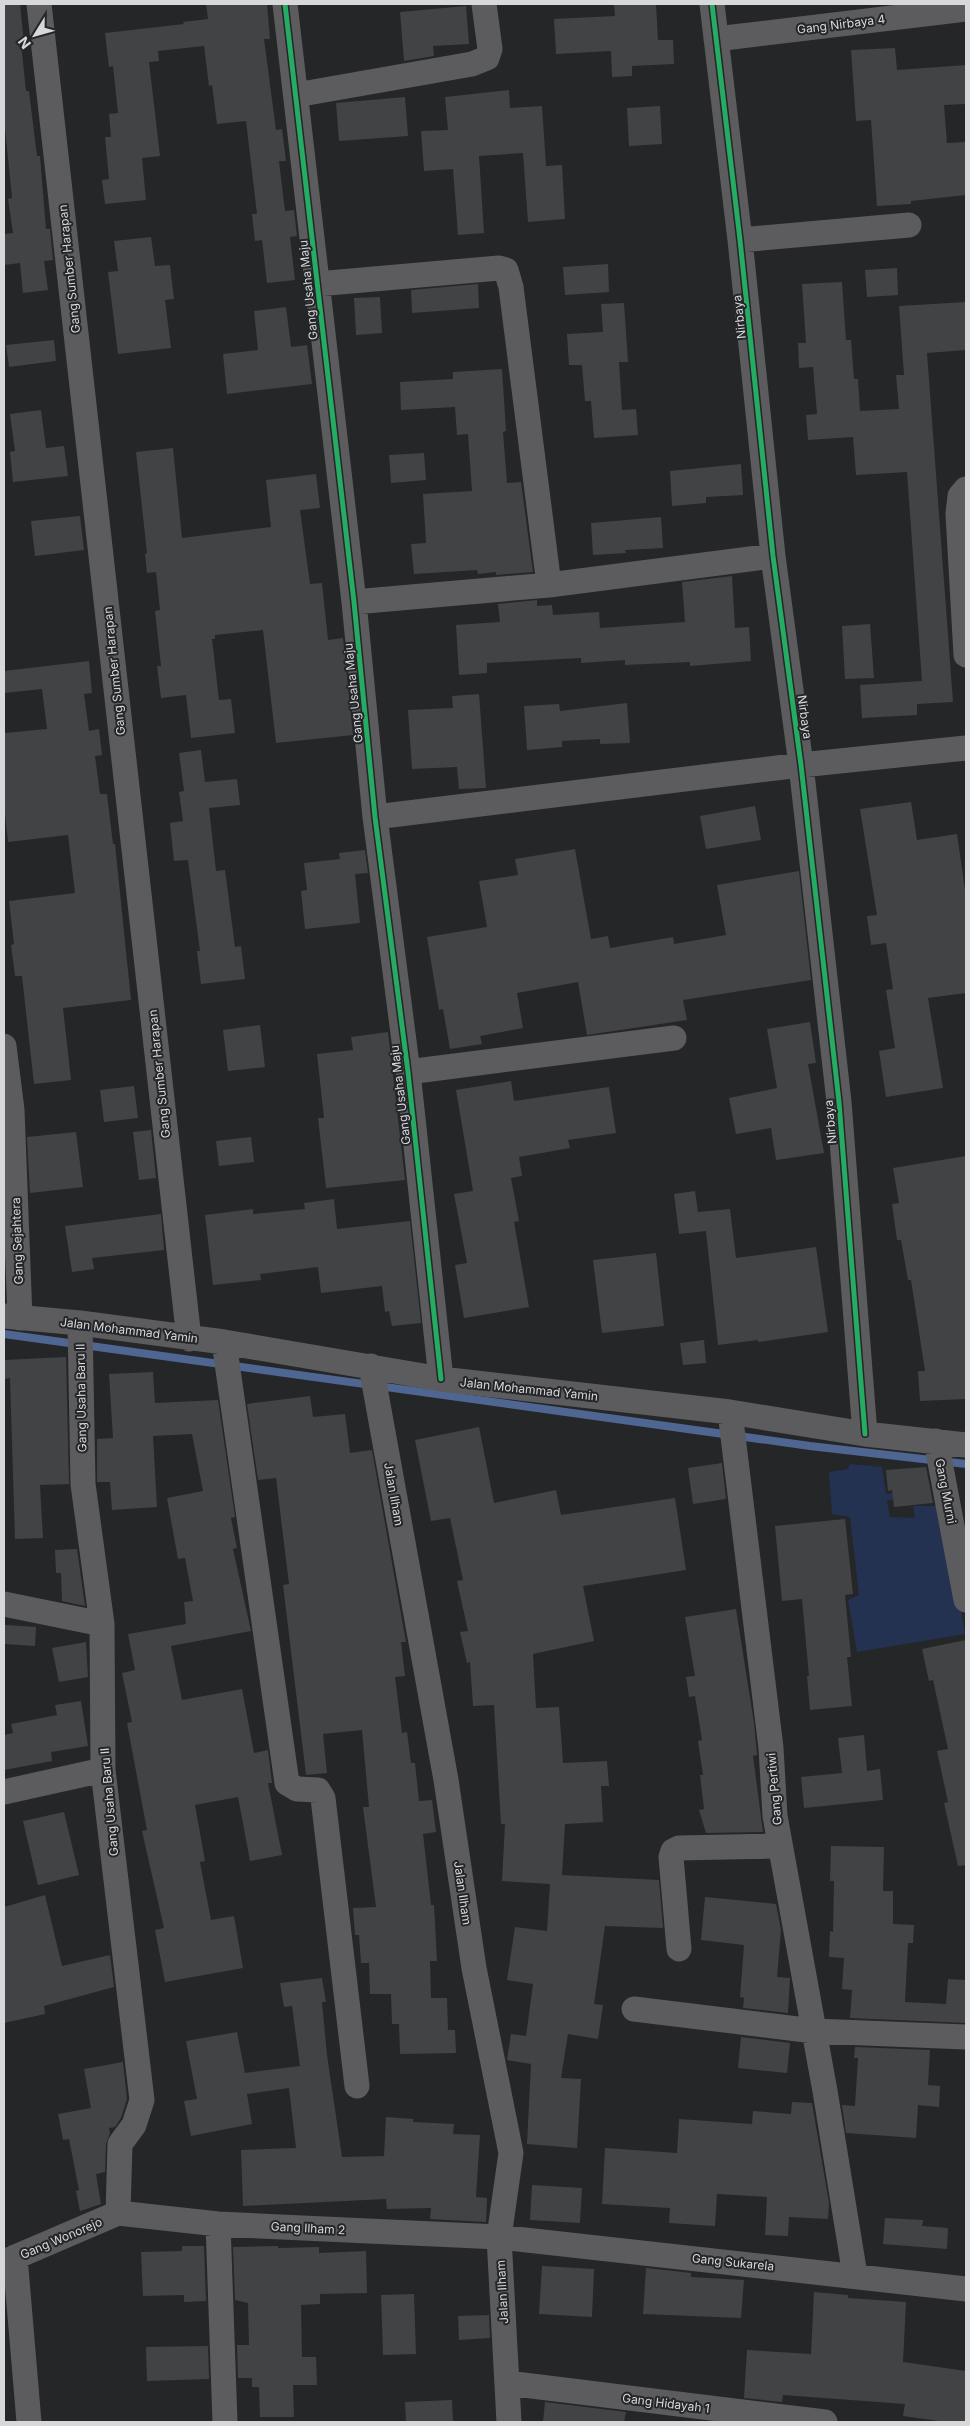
<svg xmlns="http://www.w3.org/2000/svg" width="970" height="2426" font-family="Inter,sans-serif">
<style>
.green{fill:#233251}
.lines{fill:none;stroke-linecap:round;stroke-linejoin:round}
.stream{stroke:#4f6692;stroke-width:8}
.building{fill:#424344}
.minor{stroke:#5c5c5e;stroke-width:25}
.cycleway-casing{stroke:#242629;stroke-width:8}
.cycleway{stroke:#26ab63;stroke-width:5}
.labels{text-anchor:middle;dominant-baseline:central;stroke-width:4;stroke-linejoin:round;paint-order:stroke}
.street-label{font-size:12px;fill:#d6d8da;stroke:#242629}
</style>
<rect width="100%" height="100%" fill="#252628"/>
<!-- green -->
<path class="green" d="M850 1464 882 1467 886 1494 915 1492V1498L887 1500 890 1517 915 1518 913 1506H943L965 1634 857 1652 848 1600 859 1595 850 1517 832 1514 829 1472 848 1469Z"/>
<g class="lines">
<!-- stream -->
<path class="stream" d="M4 1334 810 1446 966 1464"/>
</g>
<!-- building -->
<path class="building" d="M4 4H20L24 43H21L26 91H29L37 156H40L46 229H50L53 260 44 261 48 290 23 293 20 263 4 265V234L13 233 8 199 12 198 4 118Z
M206 4H267L270 39H264L276 130 282 129 286 161H279L285 211 294 210 297 236 290 237 295 280 267 283 262 240 255 241 252 214H257L246 121 217 124 212 85 209 86 204 46 158 51 159 61 149 62 160 156 142 158 146 200 105 204 102 180 109 179 105 137H111L109 114 118 113 113 66 109 67 105 33 184 24 183 22 208 19Z
M614 4H656L658 40H673L674 64 632 66V76L612 77 611 51 556 54 554 19 615 16Z
M466 6 469 44 433 46 434 56 404 61 400 12Z
M895 48 897 70 966 65V104L944 105 947 143 966 142V195L911 201V204L877 206 871 120 856 121 851 50Z
M509 90 510 108 542 106 546 166 562 165 565 219 528 222 523 153 479 156 484 233 458 235 453 169 424 171 421 131 448 130 445 97Z
M405 97 408 136 339 141 336 103Z
M660 106 662 144 629 146 627 108Z
M151 237 155 266 170 265 174 299 165 300 171 348 118 354 108 272 118 271 114 241Z
M608 264 609 292 565 295 563 267Z
M897 268 898 295 867 297 865 270Z
M842 282 846 340H851L854 379H858L860 411 899 409 896 375H904L899 306 966 302V350L927 353 953 702 917 704V715L862 718 860 685 922 681 907 472 856 475 853 437 808 440 806 415 817 414 813 367 799 368 798 343H806L802 284Z
M478 284 479 308 412 313 411 290Z
M380 297 382 333 356 335 354 298Z
M624 303 628 362H619L622 410 636 409 638 435 594 438 591 401H585L582 365H569L567 334 603 332 601 304Z
M286 307 291 347 307 345 312 384 227 394 223 354 258 350 254 311Z
M54 340 56 361 9 367 6 345Z
M502 369 506 431 503 432 507 483 521 482 533 572 496 575V572L478 574 477 570 414 574 411 544 426 543 423 494 472 491 468 434 457 435 455 407 401 410 400 382 453 379V372Z
M41 410 46 448 64 446 68 476 13 482 10 452 15 451 10 414Z
M173 448 182 538 271 527 266 480 316 474 320 508 300 510 310 584 322 583 328 640 343 638 353 735 276 743 263 630 215 635V639H212L219 700 231 699 235 733 191 738 186 695 161 698 157 666H161L155 611 160 610 156 572 147 573 145 554 147 553 136 452Z
M424 453 426 480 391 483 389 455Z
M741 464 743 495 706 497V503L672 506 670 471Z
M80 516 84 550 35 556 31 521Z
M661 517 663 548 625 550 626 553 593 555 591 523Z
M732 576 735 628 749 627 751 661 690 666V662L625 665V660L581 663V658L487 663V673L459 675 456 625 500 622 498 604 537 600V606L552 605 553 615 599 612 600 628 685 622 682 582Z
M870 624 874 678 845 679 842 626Z
M89 661 92 693 84 694 89 731 99 729 102 755 95 756 100 794H107L113 844H115L131 1000 63 1008 71 1080 34 1084 22 976H15L11 945 14 944 9 901 75 893 68 835 8 842 4 804V733L47 729 42 689 4 693V671Z
M479 694 486 788 459 789 457 767 412 769 408 710 453 708 452 696Z
M627 703 630 743 600 744V739L562 741V747L527 750 524 706 559 704 560 711Z
M201 750 205 782 237 779 240 805 209 808 216 871 225 870 235 947 241 946 245 979 201 984 197 951H200L188 860 174 861 170 823 183 821 179 792 184 791 179 753Z
M911 802 917 840 957 834 966 897V993L928 998 943 1088 886 1097 879 1051 895 1048 886 990 893 989 886 943 871 945 867 916 877 915 860 809Z
M755 806 761 840 706 849 700 816Z
M575 849 591 939 608 936 610 948 673 937 674 944 726 935 717 885 799 871 811 980 683 1000 687 1020 587 1035 578 982 517 993 523 1028 480 1036 482 1044 450 1049 443 1009 439 1010 427 937 487 927 479 881 518 875 515 859Z
M365 850 368 873 355 874 360 923 305 929 301 891 307 890 304 863 340 859 339 853Z
M810 1022 816 1063 808 1064 824 1153 776 1160 771 1128 736 1134 729 1098 777 1088 767 1029Z
M260 1025 265 1067 228 1071 223 1030Z
M388 1032 405 1180 326 1188 318 1118H324L317 1054 353 1050 351 1037Z
M511 1081 514 1101 609 1087 616 1133 568 1140 570 1148 519 1157 522 1176 511 1178 519 1221 514 1222 529 1307 464 1318 455 1265 467 1263 454 1194 473 1191 456 1090Z
M134 1086 138 1118 104 1122 100 1090Z
M151 1130 156 1178 139 1180 133 1132Z
M76 1132 83 1187 30 1193 27 1137Z
M251 1137 254 1162 219 1166 216 1141Z
M966 1156V1399L920 1401 918 1371H925L911 1280H908L901 1240H897L892 1204 899 1203 893 1168Z
M695 1191 698 1212 730 1209 736 1258 816 1247 828 1332 758 1342V1340L718 1345 706 1231 679 1234 674 1194Z
M334 1199 337 1229 410 1221 421 1323 392 1326 389 1311 385 1312 382 1286 321 1293 318 1267 260 1274 261 1280 213 1285 205 1215 253 1209V1214L305 1209 304 1203Z
M161 1214 164 1250 92 1258 94 1269 72 1272 65 1226Z
M656 1253 664 1326 602 1333 593 1260Z
M704 1340 706 1363 683 1365 680 1343Z
M66 1357 69 1484 40 1485 43 1538 15 1539 10 1378 4 1379V1360Z
M153 1372 155 1403 218 1400 235 1517 231 1518 237 1548 233 1549 251 1631 171 1646 182 1700 242 1689 254 1753 268 1750 272 1783H268L282 1855 250 1861 238 1797 195 1805 205 1861 200 1862 211 1920 234 1916 243 1968 165 1982 155 1930 164 1928 142 1831 147 1830 127 1723 132 1722 122 1673 135 1670 128 1634 186 1624 184 1602 193 1601 185 1558 178 1559 167 1498 203 1491 192 1434 153 1436 157 1507 112 1510 110 1482H97V1439L113 1438 109 1374Z
M310 1396 313 1417 345 1414 350 1453 372 1450 406 1642H401L405 1676 395 1677 402 1733 407 1732 411 1763H415L419 1801 432 1800 436 1832 423 1834 431 1905H434L437 1961H430L431 1998H447L448 2030H455L456 2053 400 2054 399 2024H392L391 1994H370L369 1963H361L359 1935H355L353 1908 376 1907 363 1807H369L362 1730 323 1734 327 1773 306 1775 283 1585 289 1584 276 1478 258 1480 247 1404Z
M479 1427 494 1503 556 1490 561 1515 675 1498 686 1570 583 1586 594 1641 533 1654 536 1708 559 1707 563 1763 607 1761 609 1786H601L603 1822 565 1824 562 1875 659 1880 663 1928 605 1926 594 2004 603 2005 598 2039 568 2034 561 2078 581 2079 577 2148 527 2144 531 2064 507 2060 511 2034 526 2036 533 1984 507 1980 515 1927 547 1931 550 1884 502 1881 505 1824H501L494 1705 473 1706 470 1662 467 1663 460 1632 468 1631 457 1581 463 1580 450 1518 431 1521 415 1440Z
M722 1463 726 1499 693 1504 688 1468Z
M926 1467 933 1503 894 1507 892 1490 888 1491 886 1470Z
M845 1519 853 1594 845 1595 851 1657H847L852 1706 810 1710 807 1676H809L802 1599 782 1601 775 1526Z
M77 1549 85 1606 62 1601 61 1573H56L55 1550Z
M736 1609 754 1723 757 1755 753 1756 763 1832 706 1833 699 1810 704 1809 700 1775H703L698 1741 702 1740 695 1696 689 1697 686 1677 695 1676 685 1617Z
M5 1625 36 1627 35 1646 4 1644Z
M966 1640V1865L958 1866 944 1803 948 1802 937 1751 948 1749 933 1680 929 1681 922 1649Z
M86 1642 88 1677 59 1682 52 1648Z
M81 1701 88 1746 51 1752 52 1761 4 1770V1735L13 1733 11 1724 57 1715 55 1705Z
M864 1735 867 1771 880 1769 883 1800 804 1808 801 1777 842 1773 838 1738Z
M64 1812 79 1875 38 1885 23 1821Z
M831 1846 884 1847 883 1891H893V1924L914 1925 913 1943H908L905 2002 946 2004 948 1979 966 1980V2023L850 2018 852 1990 842 1989 844 1958 829 1957 830 1931 833 1932 834 1881H830Z
M45 1895 62 1966 110 1955 114 1987 44 2006 45 2014 4 2023V1907Z
M705 1897 776 1904 781 1930 777 1977 790 1978 788 2013 743 2008 744 1998 740 1997 744 1945 701 1940Z
M322 1978 326 2002H322L327 2055 342 2157 384 2156 386 2117 413 2119V2122L454 2124 453 2134 480 2135 476 2197 487 2198 486 2222 430 2219 431 2208 387 2209 386 2199 243 2206 241 2150 296 2148 289 2088 247 2094 252 2124 191 2136 184 2101 197 2099 186 2041 237 2032 245 2073 300 2066 292 2006 284 2007 280 1983Z
M741 2037 790 2043 787 2073 738 2068Z
M855 2047 930 2050 928 2085 940 2086 939 2107 918 2105 916 2138 846 2133 842 2105 855 2106 858 2058H854Z
M123 2062 127 2099 121 2118 115 2127 109 2128 110 2133 106 2144 105 2172 96 2174 101 2204 80 2211 76 2191 79 2190 69 2139 63 2140 58 2114 91 2108 84 2069Z
M792 2102 812 2103 829 2203 828 2219 789 2217 788 2236 765 2235 767 2197 717 2194 715 2226 669 2223 670 2208 602 2204 605 2148 677 2153 679 2119 752 2124 753 2111 791 2114Z
M532 2185 582 2188 580 2223 530 2220Z
M885 2218 923 2220 922 2226 948 2228 947 2249 883 2244Z
M182 2246H204L206 2301 184 2302V2295L143 2296 141 2252 182 2251Z
M278 2246V2248L319 2247V2253L366 2251 367 2293 320 2294V2304L301 2305 302 2357H316L317 2385H293L294 2417H260L259 2387H252V2378H238L237 2345H249L248 2303 235 2300 233 2247Z
M542 2266 594 2269 592 2317 539 2314Z
M646 2268 691 2273V2277L744 2280 741 2318 643 2314Z
M814 2292 848 2295V2298L906 2302 903 2362 966 2371V2422H946L903 2416 905 2404 783 2395 782 2402 744 2398 747 2350 811 2354Z
M414 2294 416 2354 383 2355 381 2295Z
M489 2315 490 2338 459 2340 458 2316Z
M208 2346 209 2379 147 2381 146 2347Z
M452 2400 453 2422H406L405 2402Z
M545 2402 626 2412 624 2422H543Z"/>
<g class="lines">
<!-- minor -->
<path class="minor" d="M39 4 189 1339
M285 4 354 602 375 817 408 1072 441 1379
M712 4 740 240 773 556 801 765 839 1102 865 1434
M716 39 966 9
M296 95 472 64 487 58 490 49 484 4
M740 240 909 225
M317 284 499 268 506 270 511 287 549 585
M966 489 960 496 958 514 966 655
M354 602 549 585 773 556
M375 817 801 765 966 748
M4 1046 12 1110 20 1318
M408 1072 674 1038
M4 1316 80 1323 224 1342 441 1379 730 1412 865 1434 966 1445
M80 1323 83 1484 102 1624 103 1770 142 2100 134 2125 120 2144 118 2213
M224 1342 287 1783 297 1789 318 1790 323 1798 357 2086
M371 1366 446 1780 474 1968 511 2153 499 2237 509 2422
M730 1412 771 1748 775 1816 825 2091 855 2275
M936 1441 966 1600
M4 1604 102 1624
M4 1792 103 1770
M679 1949 671 1857 673 1851 679 1848 780 1846
M634 2009 814 2031 966 2037
M218 2224 225 2422
M15 2257 29 2422
M4 2262 118 2213 218 2224 499 2237 966 2289
M507 2383 825 2422"/>
<defs>
<path id="cycleway" d="M285 4 354 602 375 817 408 1072 441 1379
M712 4 740 240 773 556 801 765 839 1102 865 1434"/>
</defs>
<!-- cycleway casing -->
<use href="#cycleway" class="cycleway-casing"/>
<!-- cycleway -->
<use href="#cycleway" class="cycleway"/>
</g>
<g class="labels">
<!-- street labels -->
<g class="street-label">
<text transform="translate(841 24) rotate(-7)">Gang Nirbaya 4</text>
<text transform="translate(69 269) rotate(-96)">Gang Sumber Harapan</text>
<text transform="translate(308 290) rotate(-96)">Gang Usaha Maju</text>
<text transform="translate(739 317) rotate(-96)">Nirbaya</text>
<text transform="translate(114 671) rotate(-96)">Gang Sumber Harapan</text>
<text transform="translate(353 693) rotate(-96)">Gang Usaha Maju</text>
<text transform="translate(805 717) rotate(82)">Nirbaya</text>
<text transform="translate(159 1074) rotate(-96)">Gang Sumber Harapan</text>
<text transform="translate(400 1095) rotate(-97)">Gang Usaha Maju</text>
<text transform="translate(830 1122) rotate(-95)">Nirbaya</text>
<text transform="translate(17 1241) rotate(-92)">Gang Sejahtera</text>
<text transform="translate(129 1330) rotate(7)">Jalan Mohammad Yamin</text>
<text transform="translate(529 1389) rotate(6)">Jalan Mohammad Yamin</text>
<text transform="translate(81 1398) rotate(-91)">Gang Usaha Baru II</text>
<text transform="translate(946 1491) rotate(79)">Gang Murni</text>
<text transform="translate(394 1494) rotate(80)">Jalan Ilham</text>
<text transform="translate(774 1789) rotate(-95)">Gang Pertiwi</text>
<text transform="translate(109 1802) rotate(-95)">Gang Usaha Baru II</text>
<text transform="translate(463 1893) rotate(82)">Jalan Ilham</text>
<text transform="translate(308 2228) rotate(3)">Gang Ilham 2</text>
<text transform="translate(61 2238) rotate(-23)">Gang Wonorejo</text>
<text transform="translate(733 2262) rotate(6)">Gang Sukarela</text>
<text transform="translate(502 2292) rotate(-93)">Jalan Ilham</text>
<text transform="translate(666 2403) rotate(7)">Gang Hidayah 1</text>
</g>
</g>
<!-- border -->
<rect width="970" height="2426" fill="none" stroke="#d6d8da" stroke-width="10"/>
<!-- north arrow -->
<g transform="translate(35 35) rotate(233)" stroke="#242629" stroke-width="4" paint-order="stroke">
<path d="M0-4L9 19L0 12L-9 19Z" fill="#d6d8da"/>
<text y="-8" font-size="14" font-weight="bold" text-anchor="middle" fill="#d6d8da">N</text>
</g>
</svg>
